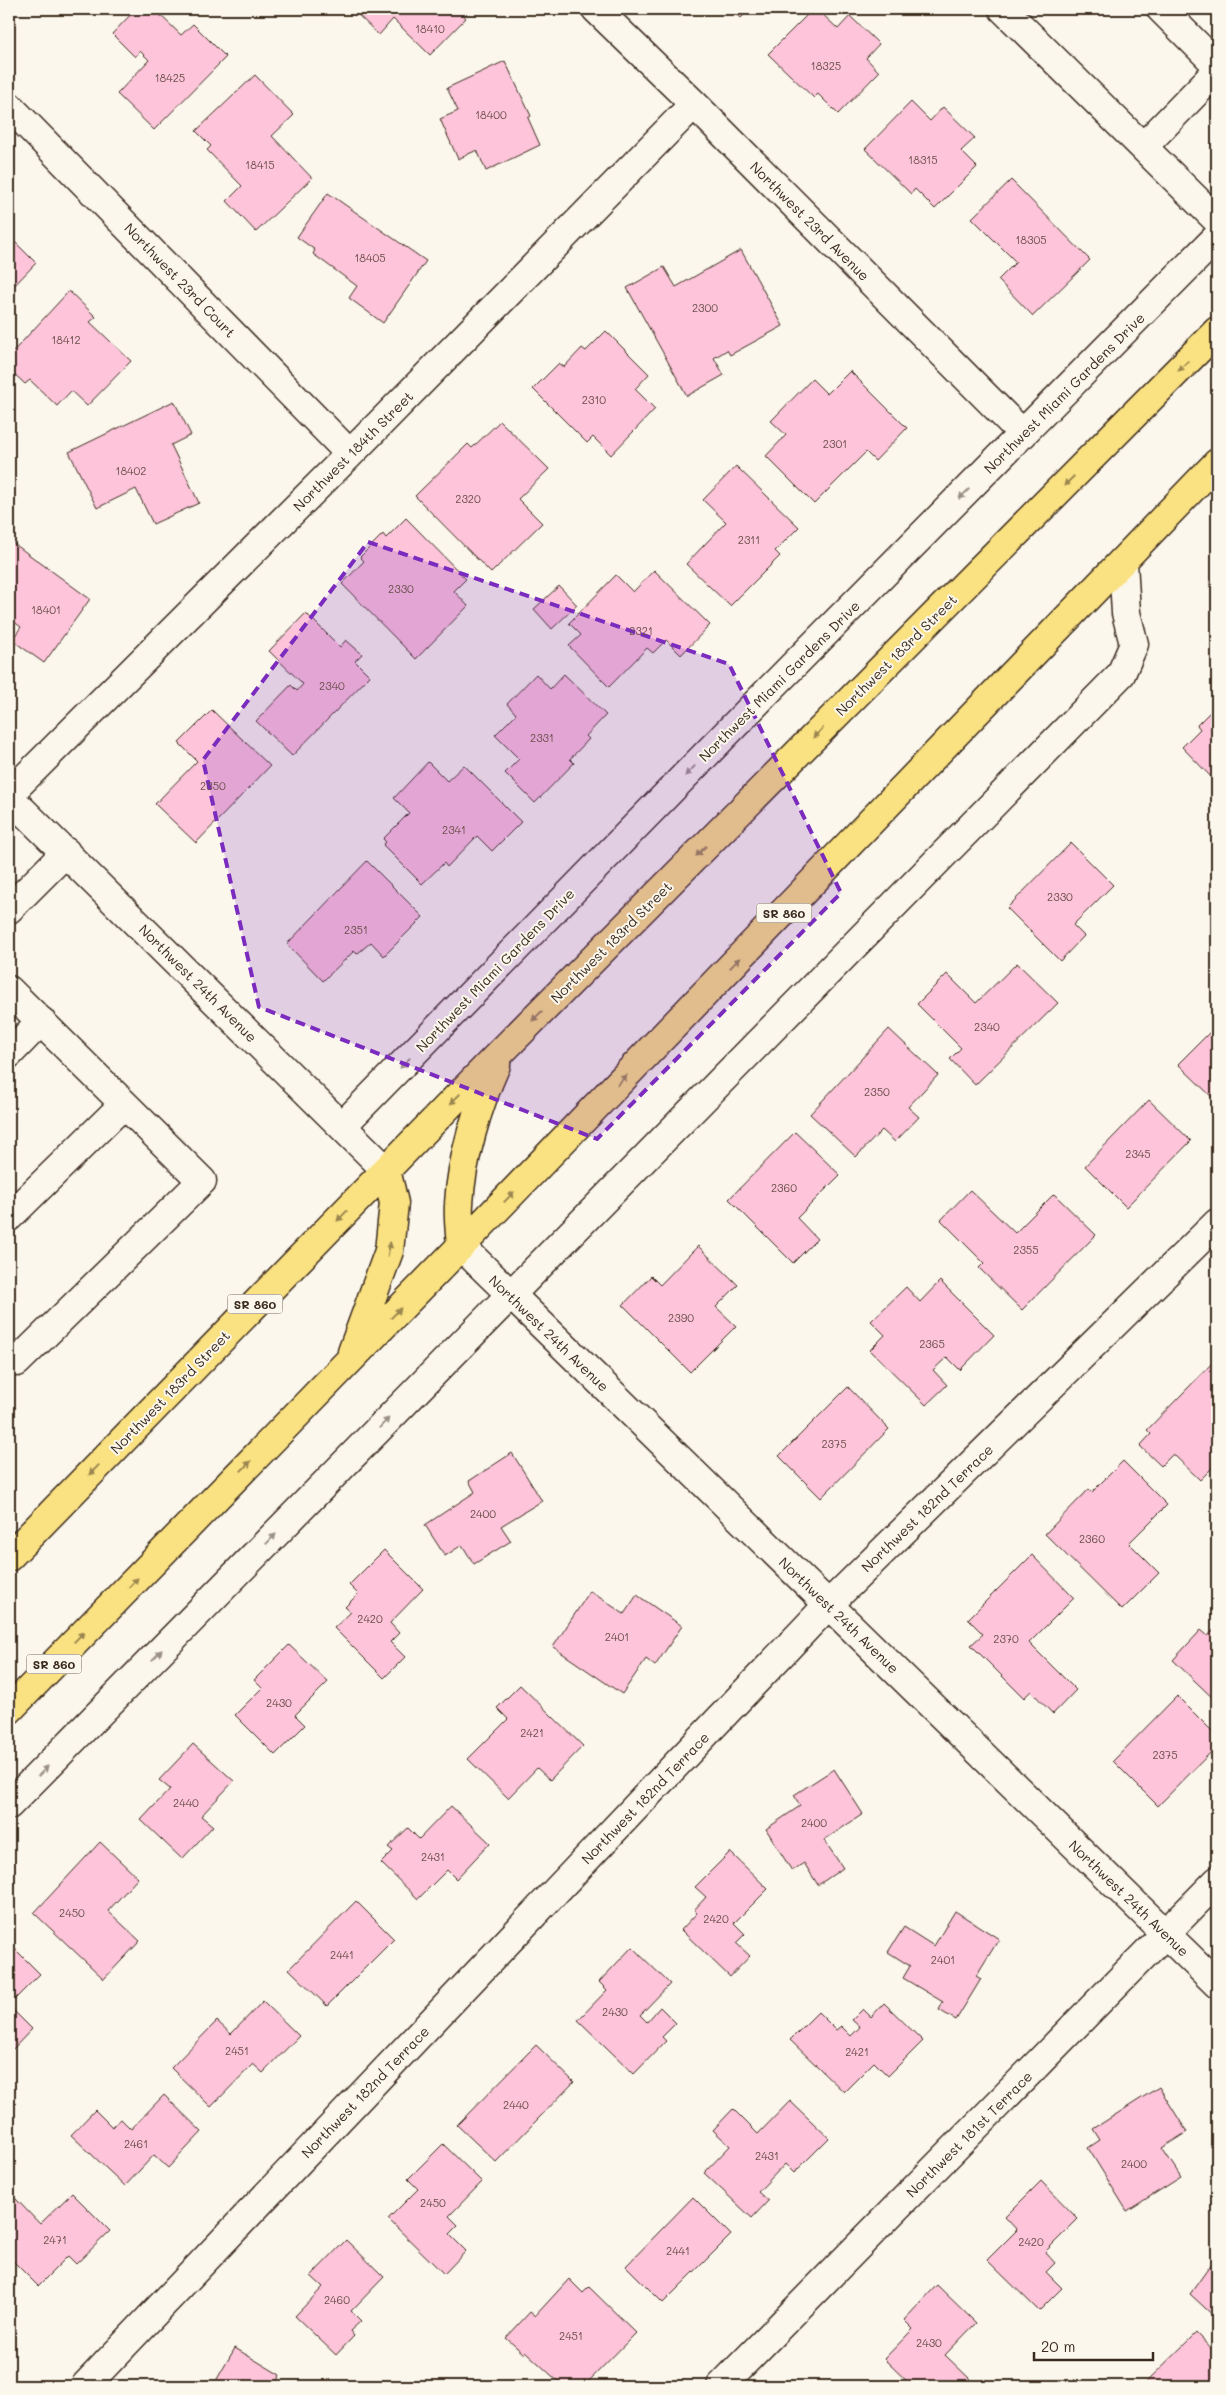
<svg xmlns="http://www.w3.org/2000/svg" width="1226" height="2395" font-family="Mali,sans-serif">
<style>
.building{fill:#fdc4da;stroke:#3b2a1e}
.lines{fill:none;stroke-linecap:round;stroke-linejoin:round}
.minor-casing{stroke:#3b2a1e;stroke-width:31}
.major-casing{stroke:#3b2a1e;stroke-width:31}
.minor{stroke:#fbf7ec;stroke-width:28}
.major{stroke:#fae181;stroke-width:28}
.oneway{fill:#9a8650}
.oneway2{fill:#9b9085}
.marked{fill:#7b2cbf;fill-opacity:0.2;stroke:#7b2cbf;stroke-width:4;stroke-dasharray:10 6;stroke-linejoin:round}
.labels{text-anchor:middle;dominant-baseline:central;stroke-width:4;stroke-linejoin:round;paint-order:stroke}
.number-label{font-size:11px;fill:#6c504d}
.shield{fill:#fbf7ec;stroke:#75685c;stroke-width:1}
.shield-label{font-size:12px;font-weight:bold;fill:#3b2a1e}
.street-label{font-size:14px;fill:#3b2a1e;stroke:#fbf7ec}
</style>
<rect width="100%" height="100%" fill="#fbf7ec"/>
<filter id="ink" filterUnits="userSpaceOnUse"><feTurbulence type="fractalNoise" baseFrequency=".02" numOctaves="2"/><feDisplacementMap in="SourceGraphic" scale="10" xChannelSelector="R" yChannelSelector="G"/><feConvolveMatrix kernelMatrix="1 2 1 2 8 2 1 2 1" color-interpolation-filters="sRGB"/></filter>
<g filter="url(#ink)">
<!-- building -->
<path class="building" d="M136 9H154L181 35 193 24 226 57 154 130 117 94 149 60 140 51 135 57 112 34Z
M352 9H457L466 18 430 55 393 19 379 35Z
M731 9H750L741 18Z
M813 9H817L838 29 850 16 879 44 866 58 879 72 838 114 818 94 814 98 768 54Z
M505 61 531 116 528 118 540 145 486 171 477 150 458 159 440 119 458 111 447 88Z
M255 75 294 115 272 136 312 178 256 232 227 201 242 186 207 150 211 146 196 131Z
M911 102 930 121 943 107 975 138 961 151 977 167 935 209 915 189 911 194 865 149Z
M1011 180 1090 260 1033 316 998 280 1016 262 972 218Z
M328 193 426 261 383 323 349 298 357 286 313 254 315 250 297 237Z
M9 236 36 263 9 291Z
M741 250 783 326 730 355 727 350 714 358 724 375 687 396 627 288 664 267 676 287Z
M69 291 96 317 90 322 131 361 87 406 71 391 57 406 30 380 25 384 9 369V356Z
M606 331 649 374 635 389 655 409 611 455 593 437 587 443 533 389 559 363 564 367 582 348 586 351Z
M850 371 907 428 875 461 866 452 814 504 766 456 786 435 771 421 812 379 827 394Z
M174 401 191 435 171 445 199 503 153 524 136 489 97 508 69 452Z
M500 421 549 469 518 499 542 523 491 573 415 496 468 444 472 448Z
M736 466 799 527 775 551 780 556 730 606 686 564 726 522 703 500Z
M406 518 466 579 454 591 468 606 416 659 342 584 364 561 360 557 383 534 386 538Z
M9 540 90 599 44 663 12 640 21 627 9 618Z
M654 570 710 625 681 655 666 640 653 653 647 648 609 687 569 646 581 635 569 623 616 575 633 592Z
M559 586 577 605 552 629 534 609Z
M306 613 340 647 346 640 362 654 355 661 370 676 292 756 256 721 291 685 297 691 303 684 269 651Z
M536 674 550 689 564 674 606 715 586 736 589 739 570 759 574 763 535 803 505 773 519 759 495 735 516 714 507 704Z
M1217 705V783L1182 747 1200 729 1197 725Z
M212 710 270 766 196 843 155 804 197 761 179 743Z
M428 762 447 781 464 765 521 822 492 851 477 836 447 867 444 863 422 884 383 845 386 842 383 839 409 813 394 798Z
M1071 843 1113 885 1073 925 1084 936 1060 961 1007 908Z
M367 861 423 917 384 956 371 942 357 954 354 951 323 981 287 944Z
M1017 963 1058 1003 975 1085 950 1059 961 1048 917 1004 947 974 976 1003Z
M1217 1025V1102L1178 1064Z
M889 1029 938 1075 908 1107 919 1117 895 1142 882 1130 856 1157 810 1114Z
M1149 1100 1191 1141 1126 1207 1085 1166Z
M795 1132 840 1175 797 1218 817 1239 793 1263 729 1199Z
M970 1190 1015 1233 1054 1194 1096 1235 1022 1310 979 1268 984 1263 941 1220Z
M698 1246 738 1285 716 1307 736 1326 690 1372 623 1305 651 1276 660 1285Z
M940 1281 994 1335 960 1370 947 1357 933 1370 947 1385 926 1405 870 1350 885 1335 871 1321 906 1287 920 1302Z
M1217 1358V1463L1200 1480 1173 1454 1161 1466 1140 1446 1151 1434 1147 1430Z
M848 1387 889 1429 821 1498 779 1456Z
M512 1453 542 1501 501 1526 511 1541 474 1564 462 1545 445 1556 425 1525 475 1492 469 1481Z
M1123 1461 1167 1505 1129 1543 1159 1573 1122 1610 1045 1534 1089 1489 1092 1492Z
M384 1550 423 1589 390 1623 399 1633 390 1642 405 1657 384 1678 334 1628 351 1612 345 1607 358 1594 349 1585Z
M1032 1555 1074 1598 1029 1643 1076 1690 1053 1714 1031 1691 1024 1698 971 1645 983 1634 968 1619Z
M590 1591 624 1614 637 1595 682 1626 655 1666 646 1659 622 1694 553 1647Z
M1217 1626V1702L1173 1660 1201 1630 1208 1636Z
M289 1645 328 1682 295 1715 305 1725 275 1755 235 1715 262 1688 254 1680Z
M520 1685 583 1746 550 1780 537 1768 508 1798 468 1759 508 1719 497 1708Z
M1177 1696 1217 1736V1746L1158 1806 1113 1761Z
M193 1744 234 1781 201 1816 213 1826 182 1859 141 1820 170 1789 159 1780Z
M834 1769 863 1814 824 1840 843 1868 818 1885 804 1863 792 1871 766 1829 800 1806 794 1795Z
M451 1806 490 1843 456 1879 447 1870 418 1899 381 1863 393 1851 388 1847 408 1828 419 1839Z
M100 1842 138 1878 108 1911 140 1941 104 1979 34 1913Z
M730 1852 768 1889 734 1923 745 1934 736 1943 750 1956 730 1977 681 1930 697 1913 694 1910 706 1897 695 1887Z
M356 1901 394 1939 327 2006 289 1969Z
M955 1911 999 1939 976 1976 981 1979 956 2020 939 2010 943 2002 903 1978 910 1966 888 1952 904 1927 934 1946Z
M9 1943 40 1974 9 2005Z
M632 1947 670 1984 640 2015 647 2022 660 2007 676 2023 662 2037 666 2041 634 2074 578 2020 607 1990 599 1982Z
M263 2001 299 2036 263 2073 253 2064 211 2107 171 2068 217 2021 231 2034Z
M884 2003 923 2041 888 2076 874 2062 844 2092 790 2040 818 2012 836 2030 841 2026 851 2036 860 2027 852 2020 863 2009 871 2017Z
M9 2006 32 2029 11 2051 9 2049Z
M536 2045 574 2082 496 2162 457 2125Z
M1159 2087 1187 2132 1162 2148 1181 2177 1127 2211 1088 2148 1100 2140 1093 2129Z
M164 2095 202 2132 168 2168 154 2155 125 2186 71 2135 95 2110 112 2127 121 2119 131 2129Z
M790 2101 829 2138 794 2173 785 2164 758 2192 768 2201 752 2218 704 2173 730 2146 713 2130 733 2109 758 2134Z
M443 2144 482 2182 449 2216 458 2225 449 2234 466 2251 444 2274 388 2219 418 2189 408 2179Z
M1041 2181 1078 2219 1045 2252 1055 2263 1046 2272 1062 2288 1039 2311 987 2260 1017 2230 1005 2217Z
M72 2193 110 2231 76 2264 68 2256 38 2286 9 2257V2206L16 2199 40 2224Z
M693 2197 731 2235 663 2303 626 2266Z
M346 2240 384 2277 351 2311 361 2321 350 2331 354 2336 336 2355 295 2316 323 2287 311 2276Z
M1217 2256V2319L1190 2294Z
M569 2279 583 2293 589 2287 636 2333 584 2386H563L525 2351 524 2354 506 2338 530 2312 535 2316Z
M937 2285 976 2323 945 2355 970 2379 964 2386H932L930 2384 928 2386H912L884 2359 913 2329 904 2320Z
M1196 2333 1217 2355V2386H1142Z
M235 2348 280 2375 274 2386H213Z"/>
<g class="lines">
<defs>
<path id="minor" d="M596 9 694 104 1023 434
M1003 9 1217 220
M1161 9 1217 65
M9 106 350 454
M1143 147 1217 71
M9 794 350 454 694 104
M9 797 386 1170
M9 909 66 852
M9 990 202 1181 17 1362 9 1354
M9 1054 41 1021
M342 1126 769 690 1217 237
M9 1217 124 1104
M461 1246 1217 1984
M9 1805 1121 674 1134 644 1126 613 1123 562
M85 2386 828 1605 1217 1223
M721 2386 1217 1881"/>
<path id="major" d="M461 1246C460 1232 458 1218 459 1204 461 1160 478 1105 496 1065
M352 1352 389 1251 394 1203 386 1170
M9 1557 501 1052 1217 331
M9 1710 461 1246 1217 463"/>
</defs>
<!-- minor casing -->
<use href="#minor" class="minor-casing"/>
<!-- major casing -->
<use href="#major" class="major-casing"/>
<!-- minor -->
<use href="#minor" class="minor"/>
<!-- major -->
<use href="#major" class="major"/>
</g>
<!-- one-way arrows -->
<defs><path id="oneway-solid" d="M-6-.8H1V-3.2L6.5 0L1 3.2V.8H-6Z" transform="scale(1.25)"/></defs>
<g class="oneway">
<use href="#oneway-solid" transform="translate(1183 366) rotate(135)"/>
<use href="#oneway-solid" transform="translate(1069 481) rotate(135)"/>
<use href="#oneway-solid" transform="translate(818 733) rotate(135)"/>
<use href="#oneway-solid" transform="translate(701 851) rotate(135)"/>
<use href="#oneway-solid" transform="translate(735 963) rotate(-46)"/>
<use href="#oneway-solid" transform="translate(537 1016) rotate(135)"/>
<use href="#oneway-solid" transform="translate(622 1080) rotate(-46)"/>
<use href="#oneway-solid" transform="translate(455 1099) rotate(135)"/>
<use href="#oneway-solid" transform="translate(509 1197) rotate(-46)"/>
<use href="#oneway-solid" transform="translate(342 1216) rotate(134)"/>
<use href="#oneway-solid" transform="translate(389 1249) rotate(-79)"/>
<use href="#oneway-solid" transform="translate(396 1313) rotate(-46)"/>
<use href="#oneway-solid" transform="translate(246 1466) rotate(-46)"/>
<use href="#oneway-solid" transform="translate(94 1470) rotate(134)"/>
<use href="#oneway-solid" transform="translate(133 1583) rotate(-46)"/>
<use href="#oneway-solid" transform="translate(79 1637) rotate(-46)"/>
</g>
<g class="oneway2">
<use href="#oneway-solid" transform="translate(964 494) rotate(135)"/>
<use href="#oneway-solid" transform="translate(690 771) rotate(134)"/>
<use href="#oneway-solid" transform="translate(405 1063) rotate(134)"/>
<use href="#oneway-solid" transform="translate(384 1423) rotate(-46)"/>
<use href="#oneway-solid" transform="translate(271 1539) rotate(-46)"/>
<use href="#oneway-solid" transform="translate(157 1655) rotate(-46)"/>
<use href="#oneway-solid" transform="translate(43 1771) rotate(-46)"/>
</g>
</g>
<!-- marked area -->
<path class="marked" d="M368 542 729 664 841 893 597 1139 259 1007 203 760Z"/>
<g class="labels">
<!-- number labels -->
<g class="number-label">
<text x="430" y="28">18410</text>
<text x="826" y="65">18325</text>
<text x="170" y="77">18425</text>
<text x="491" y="114">18400</text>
<text x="923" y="159">18315</text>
<text x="260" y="164">18415</text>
<text x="1031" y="239">18305</text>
<text x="370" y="257">18405</text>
<text x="705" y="307">2300</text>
<text x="66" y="339">18412</text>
<text x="594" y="399">2310</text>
<text x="835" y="443">2301</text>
<text x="131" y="470">18402</text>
<text x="468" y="498">2320</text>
<text x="749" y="539">2311</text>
<text x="401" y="588">2330</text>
<text x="46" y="609">18401</text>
<text x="641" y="630">2321</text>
<text x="332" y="685">2340</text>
<text x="542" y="737">2331</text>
<text x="213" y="785">2350</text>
<text x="454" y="829">2341</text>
<text x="1060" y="896">2330</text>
<text x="356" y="929">2351</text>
<text x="987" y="1026">2340</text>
<text x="877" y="1091">2350</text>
<text x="1138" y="1153">2345</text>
<text x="784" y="1187">2360</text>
<text x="1026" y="1249">2355</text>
<text x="681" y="1317">2390</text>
<text x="932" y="1343">2365</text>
<text x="834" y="1443">2375</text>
<text x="483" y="1513">2400</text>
<text x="1092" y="1538">2360</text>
<text x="370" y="1618">2420</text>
<text x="617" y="1636">2401</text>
<text x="1006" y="1638">2370</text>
<text x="279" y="1702">2430</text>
<text x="532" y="1732">2421</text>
<text x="1165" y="1754">2375</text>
<text x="186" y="1802">2440</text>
<text x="814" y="1822">2400</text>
<text x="433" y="1856">2431</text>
<text x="72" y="1912">2450</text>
<text x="716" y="1918">2420</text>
<text x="342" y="1954">2441</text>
<text x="943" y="1959">2401</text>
<text x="615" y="2011">2430</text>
<text x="237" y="2050">2451</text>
<text x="857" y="2051">2421</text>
<text x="516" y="2104">2440</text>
<text x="136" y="2143">2461</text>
<text x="767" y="2155">2431</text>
<text x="1134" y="2163">2400</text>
<text x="433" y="2202">2450</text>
<text x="55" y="2239">2471</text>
<text x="1031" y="2241">2420</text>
<text x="678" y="2250">2441</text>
<text x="337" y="2299">2460</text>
<text x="571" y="2335">2451</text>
<text x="929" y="2342">2430</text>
</g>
<!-- shield labels -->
<g class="shield">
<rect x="756.5" y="903.5" width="55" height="19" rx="4"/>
<rect x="227.5" y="1294.5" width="55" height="19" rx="4"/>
<rect x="26.5" y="1654.5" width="55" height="19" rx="4"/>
</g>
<g class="shield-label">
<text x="784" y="913">SR 860</text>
<text x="255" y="1304">SR 860</text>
<text x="54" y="1664">SR 860</text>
</g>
<!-- street labels -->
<g class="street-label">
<text transform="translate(810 221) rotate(45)">Northwest 23rd Avenue</text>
<text transform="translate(180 280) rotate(46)">Northwest 23rd Court</text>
<text transform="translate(1064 393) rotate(-45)">Northwest Miami Gardens Drive</text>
<text transform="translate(353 451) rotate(-45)">Northwest 184th Street</text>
<text transform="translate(896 655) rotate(-45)">Northwest 183rd Street</text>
<text transform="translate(779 681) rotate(-45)">Northwest Miami Gardens Drive</text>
<text transform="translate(611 942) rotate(-45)">Northwest 183rd Street</text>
<text transform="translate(495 970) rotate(-46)">Northwest Miami Gardens Drive</text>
<text transform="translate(198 983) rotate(45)">Northwest 24th Avenue</text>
<text transform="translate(549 1333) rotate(44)">Northwest 24th Avenue</text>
<text transform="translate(170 1392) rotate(-46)">Northwest 183rd Street</text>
<text transform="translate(927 1508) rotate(-44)">Northwest 182nd Terrace</text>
<text transform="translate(839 1615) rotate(44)">Northwest 24th Avenue</text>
<text transform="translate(645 1798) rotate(-46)">Northwest 182nd Terrace</text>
<text transform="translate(1129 1898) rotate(44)">Northwest 24th Avenue</text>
<text transform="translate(365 2092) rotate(-46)">Northwest 182nd Terrace</text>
<text transform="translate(969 2134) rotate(-45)">Northwest 181st Terrace</text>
</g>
</g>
<!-- margin -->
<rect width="1226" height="2395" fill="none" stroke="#fbf7ec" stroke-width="30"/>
<rect x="15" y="15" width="1196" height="2365" fill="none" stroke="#3b2a1e" stroke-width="2" filter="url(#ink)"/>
<!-- scale -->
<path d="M1034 2352v8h119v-8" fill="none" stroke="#3b2a1e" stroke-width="2.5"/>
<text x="1041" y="2352" font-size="15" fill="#3b2a1e" stroke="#fbf7ec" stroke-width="4" paint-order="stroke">20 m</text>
</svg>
